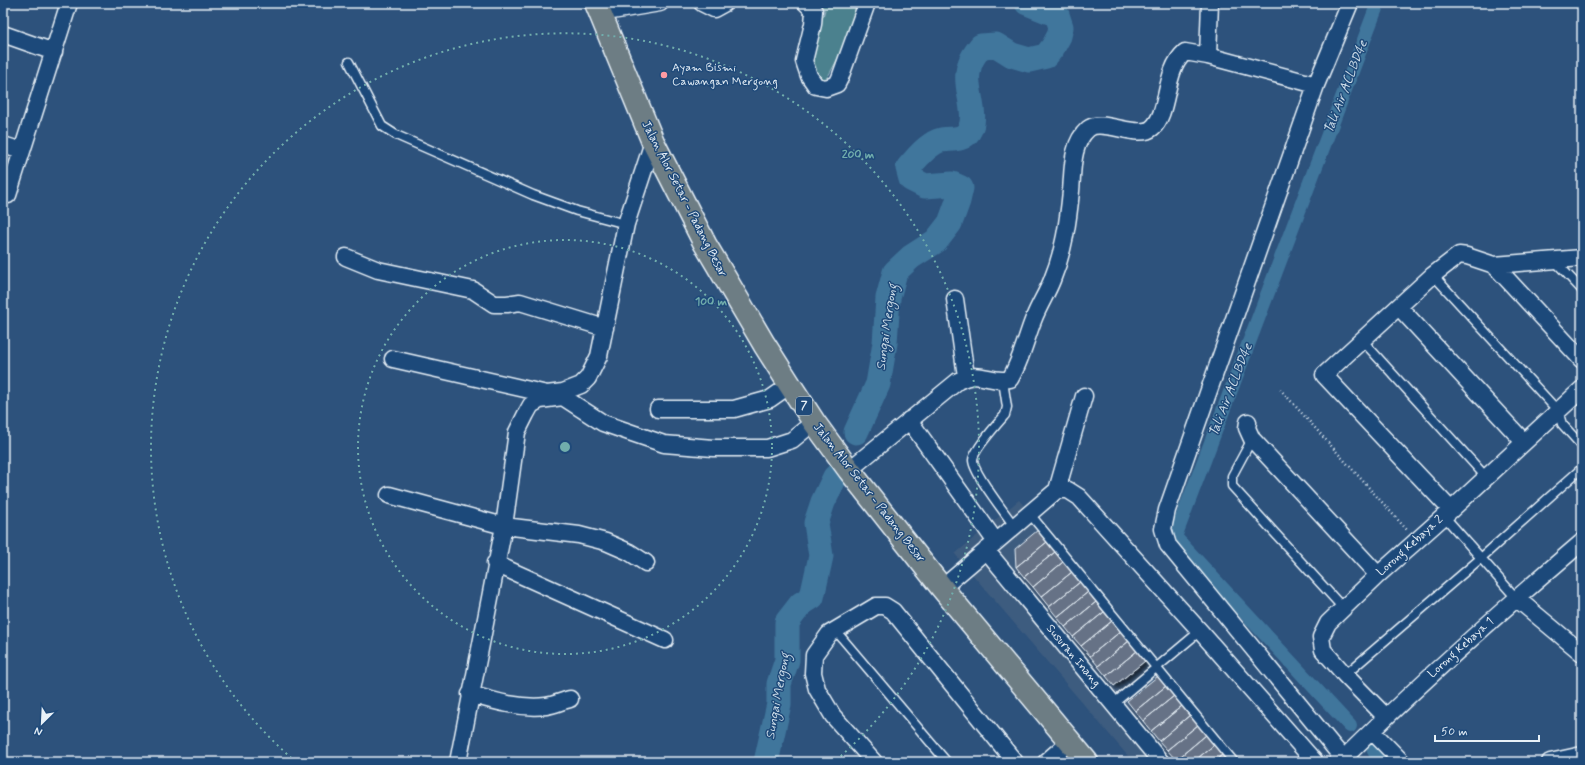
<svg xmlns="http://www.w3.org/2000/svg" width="1585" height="765" font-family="Mynerve,sans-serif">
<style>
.built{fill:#3e5c7f}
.green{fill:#4c818e;stroke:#9ab9c3}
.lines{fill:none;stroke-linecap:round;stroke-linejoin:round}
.canal{stroke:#40769c;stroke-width:14}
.river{stroke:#40769c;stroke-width:25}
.building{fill:#667286;stroke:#e8f1f8;filter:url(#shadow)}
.lane-casing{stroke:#e8f1f8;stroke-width:11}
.street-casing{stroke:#e8f1f8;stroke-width:19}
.primary-casing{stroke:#e8f1f8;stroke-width:25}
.path{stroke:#e8f1f8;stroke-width:2.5;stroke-dasharray:1 3;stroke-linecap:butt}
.lane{stroke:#1f4a7a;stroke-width:8}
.street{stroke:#1f4a7a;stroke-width:16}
.primary{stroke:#6d7d84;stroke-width:22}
.ring{fill:none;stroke:#71adac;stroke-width:2;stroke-dasharray:2 4}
.poi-dot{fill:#ff9aa2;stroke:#1f4a7a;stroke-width:1.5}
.labels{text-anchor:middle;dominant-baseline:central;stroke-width:3;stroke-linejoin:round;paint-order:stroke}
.shield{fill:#1f4a7a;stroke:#acbfd2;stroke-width:1}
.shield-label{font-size:11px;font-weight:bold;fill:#e8f1f8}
.poi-label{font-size:12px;fill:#e8f1f8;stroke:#1f4a7a;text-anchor:start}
.street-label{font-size:12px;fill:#e8f1f8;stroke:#1f4a7a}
.water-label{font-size:13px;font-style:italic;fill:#cfdfea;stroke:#1f4a7a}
.centre{fill:#71adac;stroke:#1f4a7a;stroke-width:2}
.ring-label{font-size:12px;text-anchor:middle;font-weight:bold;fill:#71adac;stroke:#1f4a7a;stroke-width:3;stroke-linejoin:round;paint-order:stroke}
</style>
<defs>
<filter id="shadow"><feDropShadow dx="3.5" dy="3.5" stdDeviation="2" flood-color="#0009"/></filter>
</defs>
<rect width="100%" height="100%" fill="#2d527c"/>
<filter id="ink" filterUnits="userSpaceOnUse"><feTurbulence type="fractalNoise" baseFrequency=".025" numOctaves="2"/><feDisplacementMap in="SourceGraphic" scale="8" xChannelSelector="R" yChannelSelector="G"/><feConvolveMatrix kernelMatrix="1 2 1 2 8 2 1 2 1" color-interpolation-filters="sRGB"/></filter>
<g filter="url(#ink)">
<!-- built -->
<path class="built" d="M1019 500 1242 762H1133L955 554Z"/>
<!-- green -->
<path class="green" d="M790 3H859L843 49 825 82 814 80 806 63 815 43 825 10Z"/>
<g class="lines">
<!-- canal -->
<path class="canal" d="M1350 726 1175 537 1378 3
M1374 751 1383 762"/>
<!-- river -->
<path class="river" d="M856 432 878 384 885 343 888 298 895 272 911 257 936 241 950 223 958 201 961 188 952 184 925 186 911 179 908 168C916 159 926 146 938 141 948 137 961 143 969 131 979 116 965 90 968 73 969 62 974 55 981 46L996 45 1012 55 1029 60 1046 56 1053 47 1059 36 1061 27 1057 15 1027 3
M766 762 779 704V684L787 660V622L801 604 812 597 821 556 816 523 823 502 835 477"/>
</g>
<!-- building -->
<path class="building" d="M1038 530 1047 542 1016 567 1015 549Z
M1047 542 1055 552 1024 577 1016 567Z
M1055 552 1063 562 1033 587 1024 577Z
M1063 562 1072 572 1041 597 1033 587Z
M1072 572 1080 582 1049 607 1041 597Z
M1080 582 1088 592 1057 617 1049 607Z
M1088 592 1096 602 1065 627 1057 617Z
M1096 602 1104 612 1073 637 1065 627Z
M1104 612 1112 621 1081 646 1073 637Z
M1112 621 1121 631 1090 656 1081 646Z
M1121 631 1129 641 1098 666 1090 656Z
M1129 641 1137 651 1106 676 1098 666Z
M1137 651 1145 661 1114 686 1106 676Z
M1158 676 1166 686 1135 711 1127 701Z
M1166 686 1174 696 1143 721 1135 711Z
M1174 696 1182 706 1151 731 1143 721Z
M1182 706 1190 715 1159 741 1151 731Z
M1190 715 1198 725 1167 750 1159 741Z
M1198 725 1206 735 1176 760 1167 750Z
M1206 735 1214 745 1193 762H1177L1176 760Z
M1214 745 1222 755 1213 762H1193Z
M1222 755 1229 762H1213Z"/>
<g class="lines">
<defs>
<path id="lane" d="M349 62 382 126 396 135 533 195 577 211 626 224
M1554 260 1582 290
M1433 275 1558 411 1562 424 1582 446
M1362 340 1486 477
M1003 381 1007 407 1005 415C998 423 973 451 973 460 973 473 1006 514 1014 526
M1252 439 1232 476V486L1343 608
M1029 513 1234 762
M1444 516 1516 598
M836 631 947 762
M1345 675 1481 558 1582 468
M1113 704 1200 631"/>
<path id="street" d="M702 3 714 9 725 3
M806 3 814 11 813 24 804 61 809 76 816 86 826 88 837 84 840 78 867 3
M600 13 660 3
M3 34 54 52
M1208 56 1210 3
M3 145 22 151
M8 195 69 3
M346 257 378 270 473 290 494 304H507L520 302 605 328
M1494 265 1582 360
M955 299 966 376
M1399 307 1524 442
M393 359 547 394 563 392 581 385 588 378 599 356 626 224 653 142
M658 409H734L770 399 790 385
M909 420 996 542
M1248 422 1247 428 1252 439 1378 575
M849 470 958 381C981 369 990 384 1010 379 1021 361 1026 338 1034 318 1039 305 1047 293 1052 280 1064 251 1068 222 1071 191 1073 170 1071 144 1088 129 1101 117 1138 140 1152 128 1170 113 1163 71 1185 52L1208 56 1316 85
M1057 490 1084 396
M389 495 504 526 579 535 606 542 629 552 646 563
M1451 510 1324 375 1433 275 1459 255 1467 256 1494 265 1582 258
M986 550 1161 762
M495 563 507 569 665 640
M942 588 1057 490H1068L1079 497 1200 631 1315 762
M1516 598 1582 653
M470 694C494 701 520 709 546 706 554 705 562 701 570 699
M1386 717 1345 675 1323 650 1321 637 1328 623 1378 575 1451 510 1582 389
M1372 731 1402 762
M458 762 504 526 517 432 526 414 531 405 540 400 563 397 603 423 629 432 664 444 713 448H767L792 440 814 422
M874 762 833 716 817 689 813 673 814 655 829 634 876 606H885L893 611 1015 762
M1046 762 1070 741
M1337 762 1343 759C1420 683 1500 612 1582 542
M1346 762 1168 545 1163 529 1167 510 1316 85 1350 3
M1550 762 1582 755"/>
<path id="primary" d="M596 3 653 142 705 244 764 344 790 385 814 422 849 470 942 588 1087 762"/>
</defs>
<!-- lane casing -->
<use href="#lane" class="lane-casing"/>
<!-- street casing -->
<use href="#street" class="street-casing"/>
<!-- primary casing -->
<use href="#primary" class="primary-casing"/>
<!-- path -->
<path class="path" d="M1280 389 1407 530"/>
<!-- lane -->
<use href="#lane" class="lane"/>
<!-- street -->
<use href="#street" class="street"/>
<!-- primary -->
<use href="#primary" class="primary"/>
</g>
</g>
<!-- distance rings -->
<g class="ring">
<circle cx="565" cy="447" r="207"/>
<path d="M296 762A414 414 0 1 1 834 762"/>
</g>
<!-- markers -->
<circle class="poi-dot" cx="664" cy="75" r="4"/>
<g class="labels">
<!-- shield labels -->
<rect class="shield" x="796" y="397" width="16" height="18" rx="3"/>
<g class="shield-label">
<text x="804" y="406">7</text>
</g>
<!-- poi labels -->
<g class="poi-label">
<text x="672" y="68">Ayam Bismi<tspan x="672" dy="14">Cawangan Mergong</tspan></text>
</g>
<!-- street labels -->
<g class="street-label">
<text transform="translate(684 199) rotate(63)">Jalan Alor Setar - Padang Besar</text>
<text transform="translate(869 493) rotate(52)">Jalan Alor Setar - Padang Besar</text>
<text transform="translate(1410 546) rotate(-42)">Lorong Kebaya 2</text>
<text transform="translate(1461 648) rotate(-42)">Lorong Kebaya 1</text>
<text transform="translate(1073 656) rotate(50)">Susuran Inang</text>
</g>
<!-- water labels -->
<g class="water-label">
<text transform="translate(1346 87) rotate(-69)">Tali Air ACLBD4e</text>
<text transform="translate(887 327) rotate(-82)">Sungai Mergong</text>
<text transform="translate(1231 390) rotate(-69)">Tali Air ACLBD4e</text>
<text transform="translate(778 696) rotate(-80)">Sungai Mergong</text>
</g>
</g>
<circle cx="565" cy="447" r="6" class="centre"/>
<g class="ring-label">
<text x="858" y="158">200 m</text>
<text x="711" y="305">100 m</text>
</g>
<!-- margin -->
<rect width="1585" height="765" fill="none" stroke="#1f4a7a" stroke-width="16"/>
<rect x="8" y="8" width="1569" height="749" fill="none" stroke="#e8f1f8" stroke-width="1.5" filter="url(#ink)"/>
<!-- north arrow -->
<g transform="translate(42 723) rotate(204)" stroke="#1f4a7a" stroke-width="3" paint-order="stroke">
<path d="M0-3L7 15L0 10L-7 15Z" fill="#e8f1f8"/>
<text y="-6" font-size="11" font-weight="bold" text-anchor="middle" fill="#e8f1f8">N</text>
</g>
<!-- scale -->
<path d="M1435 735v6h104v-6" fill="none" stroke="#e8f1f8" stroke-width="2"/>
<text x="1441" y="735" font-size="12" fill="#e8f1f8" stroke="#1f4a7a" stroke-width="3" paint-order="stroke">50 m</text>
</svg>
